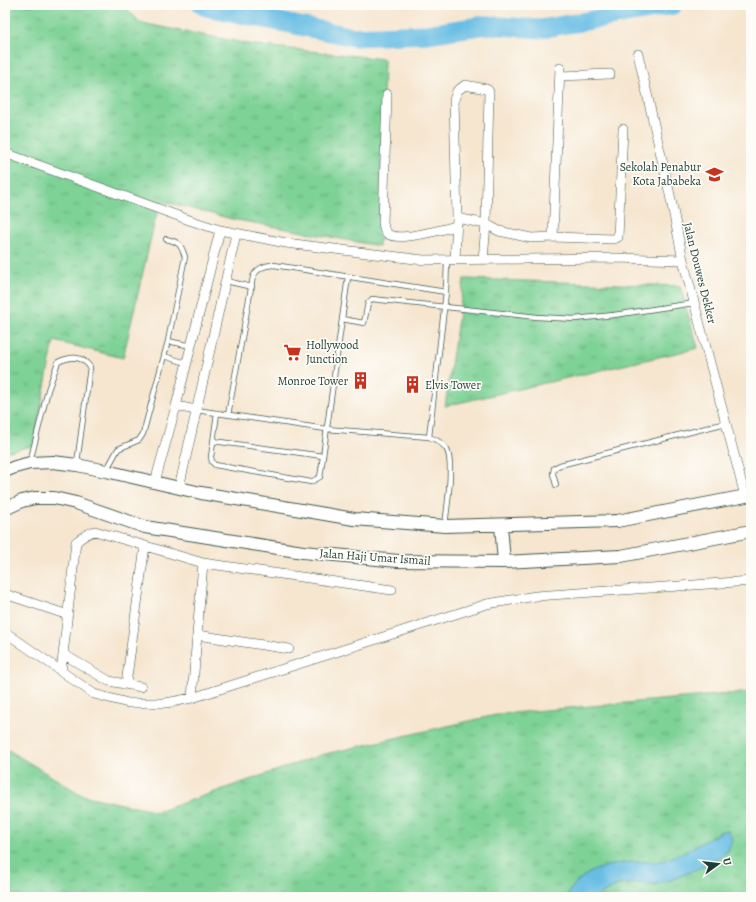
<svg xmlns="http://www.w3.org/2000/svg" width="756" height="902" font-family="Alegreya,serif">
<style>
.grass{fill:url(#grass-tufts);stroke:#4e8865}
.water{fill:#67bde4;stroke:#437d8c}
.lines{fill:none;stroke-linecap:round;stroke-linejoin:round}
.river{stroke:#67bde4;stroke-width:19}
.service-casing{stroke:#3f564b;stroke-width:6}
.minor-casing{stroke:#3f564b;stroke-width:10}
.secondary-casing{stroke:#3f564b;stroke-width:14}
.service{stroke:#fff;stroke-width:4.5}
.minor{stroke:#fff;stroke-width:9}
.secondary{stroke:#fff;stroke-width:12}
.labels{text-anchor:middle;dominant-baseline:central;stroke-width:3.5;stroke-linejoin:round;paint-order:stroke}
.poi-label{font-size:12px;fill:#1f3d34;stroke:#fdfcf7;text-anchor:end}
.street-label{font-size:12px;fill:#1f3d34;stroke:#fdfcf7}
</style>
<defs>
<pattern id="grass-tufts" width="24" height="20" patternUnits="userSpaceOnUse"><rect width="24" height="20" fill="#7ed296"/><path d="M3 7l-1-3M5 7V3M7 7l1-3M15 17l-1-3M17 17v-4M19 17l1-3" fill="none" stroke="#67ac7b"/></pattern>
</defs>
<rect width="100%" height="100%" fill="#fdfcf7"/>
<filter id="ink" filterUnits="userSpaceOnUse"><feTurbulence type="fractalNoise" baseFrequency=".025" numOctaves="2"/><feDisplacementMap in="SourceGraphic" scale="8" xChannelSelector="R" yChannelSelector="G"/><feConvolveMatrix kernelMatrix="1 2 1 2 8 2 1 2 1" color-interpolation-filters="sRGB"/></filter>
<filter id="wash" filterUnits="userSpaceOnUse"><feTurbulence type="fractalNoise" baseFrequency=".012" numOctaves="4" result="noise"/><feDisplacementMap in="SourceGraphic" scale="16" xChannelSelector="R" yChannelSelector="G"/><feGaussianBlur stdDeviation="0.9" result="paint"/><feColorMatrix in="noise" values="0 0 0 0 0 0 0 0 0 0 0 0 0 0 0 0 0 1.4 0 .05"/><feComposite in="paint" operator="in"/></filter>
<g filter="url(#wash)">
<rect width="100%" height="100%" fill="#f6e6d0"/>
<!-- grass -->
<path class="grass" d="M5 5H123L141 23 254 45 384 59 379 246 232 219 162 201 155 220 123 358 54 341 33 446 5 452Z
M464 279 680 286 698 348 445 406Z
M751 692V897H5V748L82 795 157 812 321 755 500 714Z"/>
<!-- water -->
<path class="water" d="M722 831H729L732 840 728 851 708 864 671 880 655 884 633 883 618 885 596 897H567C578 870 610 863 637 862 644 861 654 863 661 861 682 855 703 842 722 831Z"/>
<g class="lines">
<!-- river -->
<path class="river" d="M202 5 206 7 354 37 427 34 486 25 540 29 649 10 673 5"/>
</g>
</g>
<g filter="url(#ink)">
<g class="lines">
<defs>
<path id="service" d="M226 281 252 287
M342 319 348 277
M168 341 191 346
M164 356 186 363
M196 410 326 429 429 437C435 439 443 443 447 450 454 463 447 509 445 525
M217 413 211 457 212 462 215 465 311 482 320 477 321 471 342 319 364 323 368 303 372 299 537 317 575 319 614 315 694 303
M228 415 253 277C257 268 265 265 274 265L446 292
M429 437 446 292 447 260
M213 441 323 456
M30 462 48 390 58 362C71 356 81 355 90 367L77 463
M106 471 118 449 139 440 143 434 168 341 185 257C181 244 179 242 166 239
M556 485 553 474 554 468 560 465 726 423"/>
<path id="minor" d="M638 54 670 195 683 260 745 496
M560 76 610 74
M387 94 383 223C384 227 384 232 388 234 398 242 444 229 456 226
M5 153 192 221 220 230 286 243 423 260 617 258 683 260
M457 218 486 224 499 231 531 238 553 237 614 239 618 237 623 129
M553 237 560 68
M455 259 457 218 454 100 457 91 465 85 486 89 488 90 489 92 486 224 483 260
M176 406 196 410
M155 482 176 406 220 230
M179 488 236 234
M203 563 197 635 289 649
M5 594 68 615
M5 632 94 694 128 703H166L192 698 487 604 536 596 751 581
M63 654 109 681 141 687
M61 672 76 542C82 537 87 533 95 531L203 563 392 590
M126 684 145 546
M192 698 197 635"/>
<path id="secondary" d="M5 471 15 467 30 463 53 462 77 465 106 471 201 493 354 519 445 526 617 521 751 495
M5 509 22 501 35 498H54L76 503 145 527 303 552 398 561 504 562 621 556 751 531
M501 525 504 562"/>
</defs>
<!-- service casing -->
<use href="#service" class="service-casing"/>
<!-- minor casing -->
<use href="#minor" class="minor-casing"/>
<!-- secondary casing -->
<use href="#secondary" class="secondary-casing"/>
<!-- service -->
<use href="#service" class="service"/>
<!-- minor -->
<use href="#minor" class="minor"/>
<!-- secondary -->
<use href="#secondary" class="secondary"/>
</g>
</g>
<!-- icons -->
<defs>
<symbol id="school-bare" viewBox="-9 -9 18 18"><path d="M0-5L7-2L0 1L-7-2ZM-4 1L0 2.5L4 1V4Q0 6-4 4Z" fill="#c8321e" stroke="#fdfcf7" stroke-width="2.5" paint-order="stroke"/></symbol>
<symbol id="supermarket-bare" viewBox="-9 -9 18 18"><path d="M-6-5.5h2.5l.6 2H6L4.5 2H-2.5L-4.4-4H-6ZM-1.5 3.2a1.3 1.3 0 1 0 .1 0ZM3 3.2a1.3 1.3 0 1 0 .1 0Z" fill="#c8321e" stroke="#fdfcf7" stroke-width="2.5" paint-order="stroke"/></symbol>
<symbol id="building-bare" viewBox="-9 -9 18 18"><path d="M-4-6H4V6H1V3H-1V6H-4ZM-2.5-4.3h1.7v1.8h-1.7ZM.8-4.3h1.7v1.8H.8ZM-2.5-1h1.7V.8h-1.7ZM.8-1h1.7V.8H.8Z" fill="#c8321e" stroke="#fdfcf7" stroke-width="2.5" paint-order="stroke"/></symbol>
</defs>
<g fill-rule="evenodd">
<use href="#school-bare" x="702" y="162" width="25" height="25"/>
<use href="#supermarket-bare" x="280" y="340" width="25" height="25"/>
<use href="#building-bare" x="348" y="368" width="25" height="25"/>
<use href="#building-bare" x="400" y="372" width="25" height="25"/>
</g>
<g class="labels">
<!-- poi labels -->
<g class="poi-label">
<text x="701" y="167">Sekolah Penabur<tspan x="701" dy="14">Kota Jababeka</tspan></text>
<text x="306" y="345" text-anchor="start">Hollywood<tspan x="306" dy="14">Junction</tspan></text>
<text x="348" y="381">Monroe Tower</text>
<text x="425" y="385" text-anchor="start">Elvis Tower</text>
</g>
<!-- street labels -->
<g class="street-label">
<text transform="translate(700 273) rotate(76)">Jalan Douwes Dekker</text>
<text transform="translate(375 557) rotate(4)">Jalan Haji Umar Ismail</text>
</g>
</g>
<!-- margin -->
<rect width="756" height="902" fill="none" stroke="#fdfcf7" stroke-width="20"/>
<!-- north arrow -->
<g transform="translate(718 864) rotate(75)" stroke="#fdfcf7" stroke-width="3" paint-order="stroke">
<path d="M0-3L7 15L0 10L-7 15Z" fill="#1f3d34"/>
<text y="-6" font-size="11" font-weight="bold" text-anchor="middle" fill="#1f3d34">U</text>
</g>
</svg>
